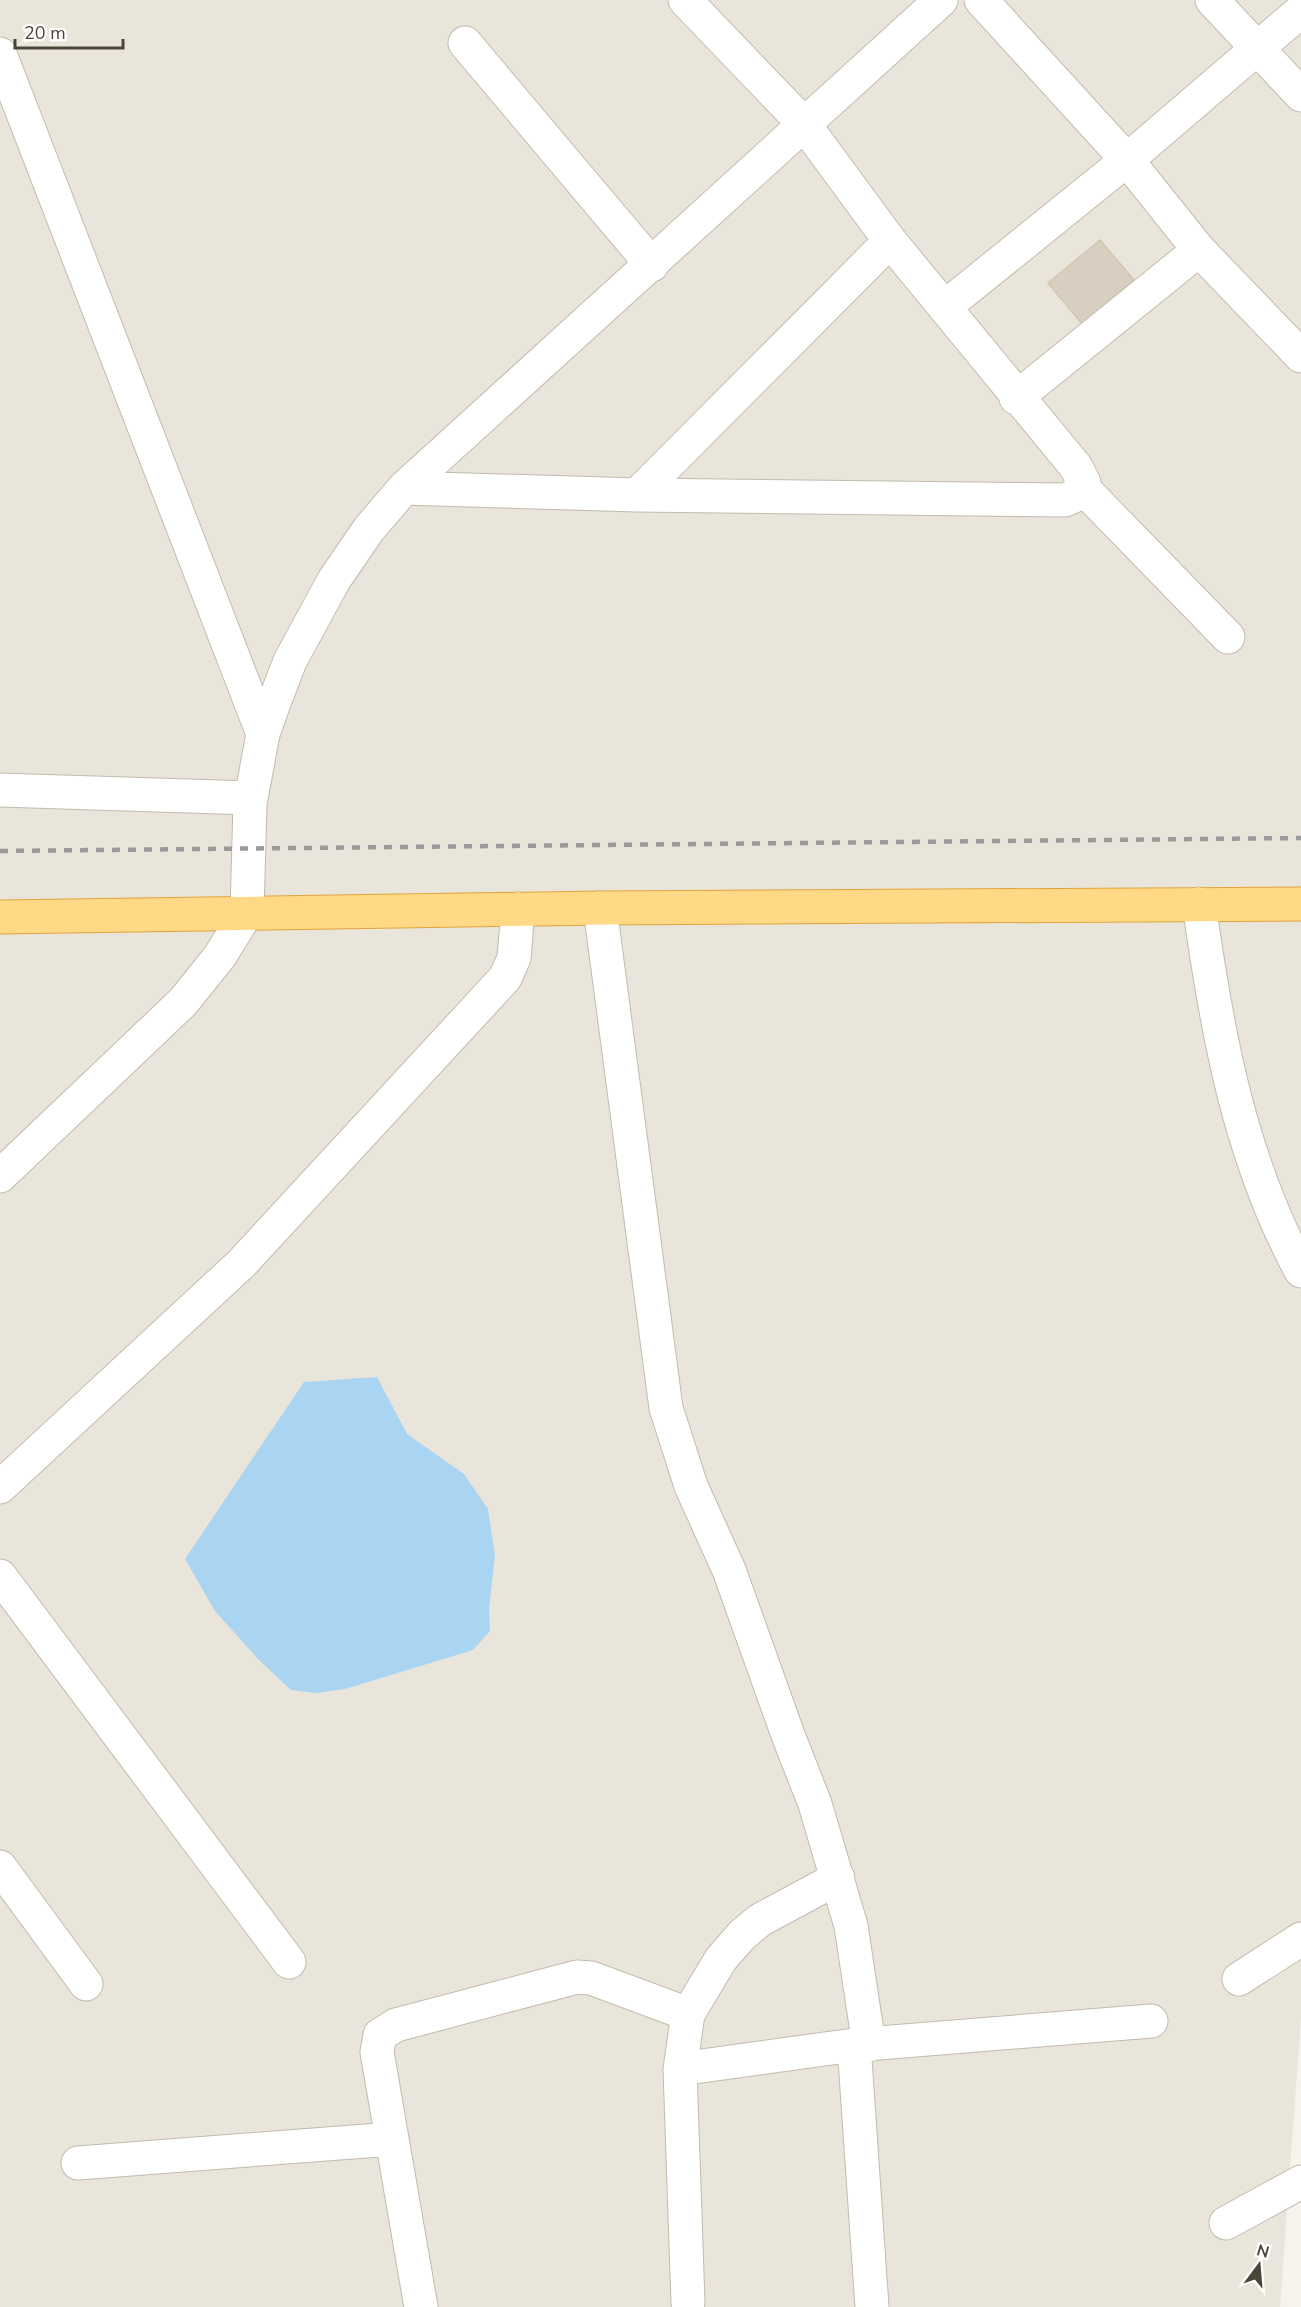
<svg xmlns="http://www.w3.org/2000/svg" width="1301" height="2307" font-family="'Nunito Sans',sans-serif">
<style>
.residential{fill:#eae5da}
.water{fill:#a9d4f2}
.building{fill:#d8cfc1;stroke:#d3c7b4;stroke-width:1.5}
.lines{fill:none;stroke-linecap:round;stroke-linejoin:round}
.minor-casing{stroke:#c2bbae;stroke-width:35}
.trunk-casing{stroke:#e0a43c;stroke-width:35}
.minor{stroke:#fff;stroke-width:33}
.trunk{stroke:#ffd985;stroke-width:33}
.rail{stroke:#9a9a9a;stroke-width:4.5;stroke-dasharray:8 8;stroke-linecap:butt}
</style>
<rect width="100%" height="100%" fill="#f6f3ec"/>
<!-- residential -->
<path class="residential" d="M0 0H1301V2019L1280 2307H0Z"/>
<!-- water -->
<path class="water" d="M377 1377 407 1434 464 1474 488 1509 495 1555 489 1609 490 1631 473 1650 345 1689 315 1693 291 1690 259 1660 215 1611 185 1559 304 1382Z"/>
<!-- building -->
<path class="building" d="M1100 240 1134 280 1082 324 1048 283Z"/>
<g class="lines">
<defs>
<path id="minor" d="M981 0 1127 160 1199 250 1301 356
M1212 0 1301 95
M465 43 652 265
M0 54 263 734
M946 306 1127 160 1301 11
M1016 398 1199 250
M404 488 637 495 1065 500 1083 492 1084 483 1076 467 890 241 804 124 685 0
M1084 489 1228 637
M637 495 890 241
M0 790 251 798
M1199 904C1217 1032 1239 1156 1301 1271
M600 908 666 1408 691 1486 729 1570 788 1735 815 1804 851 1926 869 2045
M0 1176 183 1002 220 956 247 912 250 804 263 734 275 700 290 661 334 580 369 529 404 488 941 0
M0 1487 241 1264 505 978 514 958 518 909
M0 1576 289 1962
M0 1867 86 1984
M1239 1979 1301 1939
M854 2045 872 2307
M680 2069 854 2045 1151 2021
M78 2163 392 2139
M1226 2223 1301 2182
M688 2303 680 2069 688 2014 721 1959 742 1935 760 1920 838 1878
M421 2307 377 2052 380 2035 396 2025 577 1977 591 1978 688 2014"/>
<path id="trunk" d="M0 917 600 908 1301 904"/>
</defs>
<!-- minor casing -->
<use href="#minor" class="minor-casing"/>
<!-- trunk casing -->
<use href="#trunk" class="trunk-casing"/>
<!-- minor -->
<use href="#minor" class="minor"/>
<!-- trunk -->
<use href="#trunk" class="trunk"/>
<!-- rail -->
<path class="rail" d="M0 851 1301 838"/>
</g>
<!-- north arrow -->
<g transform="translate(1259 2265) rotate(16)" stroke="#ffffff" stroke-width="4.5" paint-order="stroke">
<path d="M0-4.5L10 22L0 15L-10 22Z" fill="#4b4439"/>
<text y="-9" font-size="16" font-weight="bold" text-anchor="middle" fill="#4b4439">N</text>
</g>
<!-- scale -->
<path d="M15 39v9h108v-9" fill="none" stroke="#4b4439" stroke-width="3"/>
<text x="24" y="39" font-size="18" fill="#4b4439" stroke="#ffffff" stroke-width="4.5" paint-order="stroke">20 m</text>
</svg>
